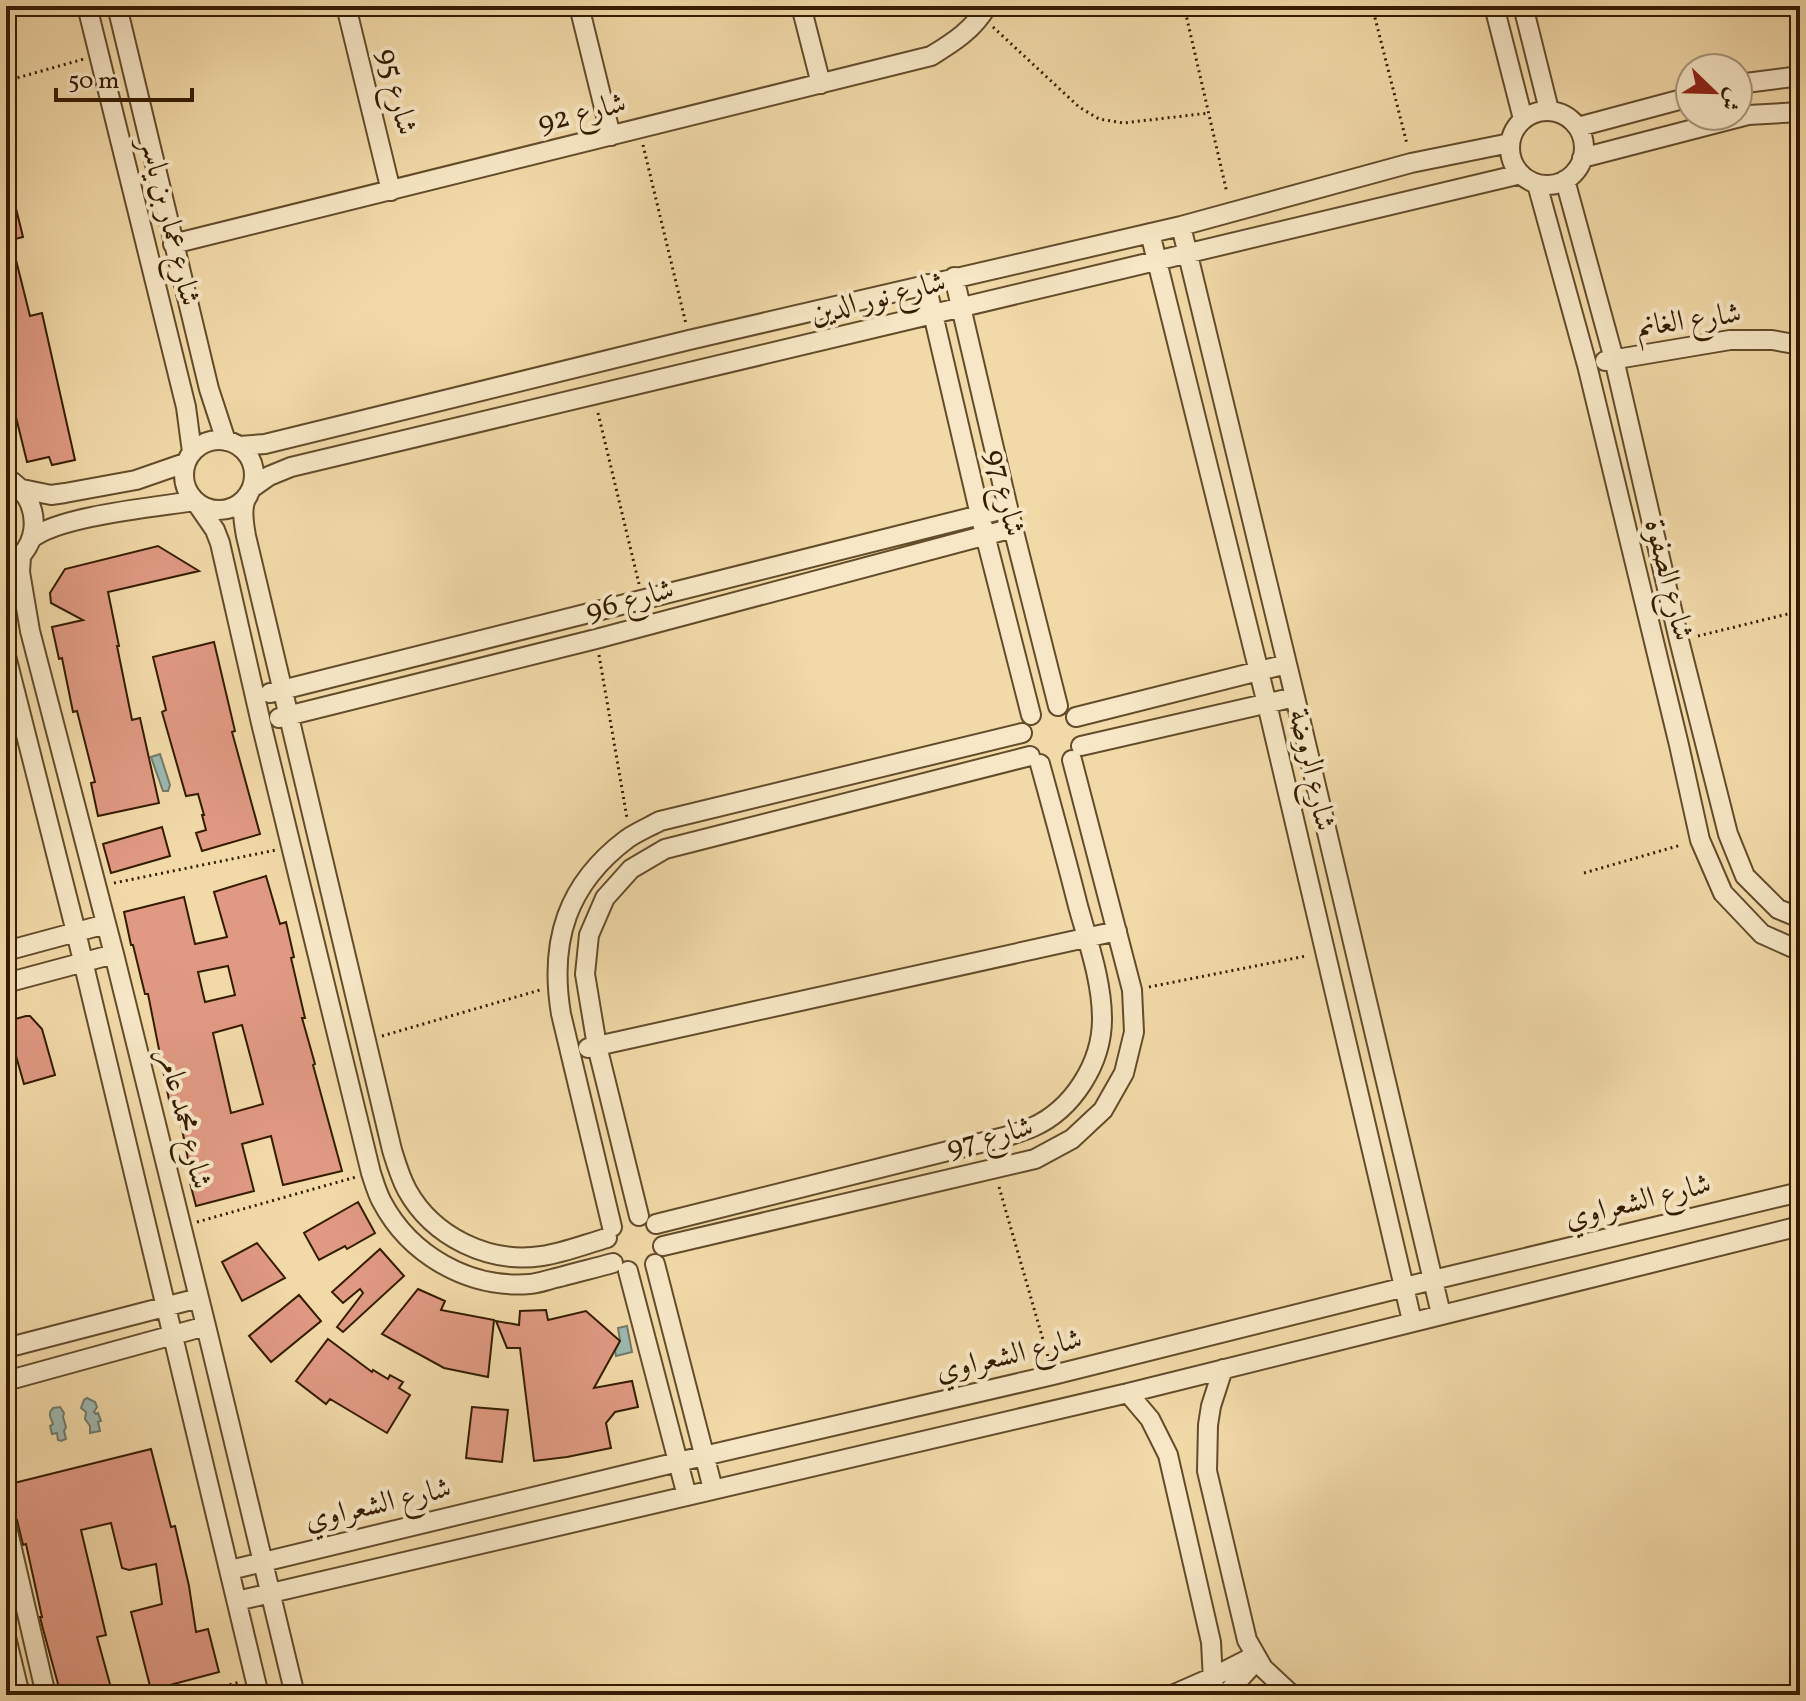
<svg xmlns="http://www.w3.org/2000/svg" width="1806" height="1701" font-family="Vollkorn,Amiri,serif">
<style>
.water{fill:#9db9b0;stroke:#737a6a;stroke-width:2}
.building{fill:#e09a82;stroke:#341c00;stroke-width:2;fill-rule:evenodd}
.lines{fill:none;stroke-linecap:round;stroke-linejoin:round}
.minor-casing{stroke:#644c2a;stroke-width:22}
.path{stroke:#341c00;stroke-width:3;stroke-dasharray:2 4;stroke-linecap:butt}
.minor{stroke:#f7e7c6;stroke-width:18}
.labels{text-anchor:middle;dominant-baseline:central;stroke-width:8;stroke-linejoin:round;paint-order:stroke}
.street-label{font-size:30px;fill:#341c00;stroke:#f7e7c6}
</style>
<rect width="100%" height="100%" fill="#f2daa8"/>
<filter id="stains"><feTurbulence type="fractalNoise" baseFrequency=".0025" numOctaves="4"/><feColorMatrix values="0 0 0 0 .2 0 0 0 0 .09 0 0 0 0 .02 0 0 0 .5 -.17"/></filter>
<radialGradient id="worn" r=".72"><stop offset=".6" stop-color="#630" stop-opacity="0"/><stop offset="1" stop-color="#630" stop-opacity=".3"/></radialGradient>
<!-- water -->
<path class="water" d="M160 754 170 785 168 791H163L151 757Z
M627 1326 632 1352 616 1356 615 1351 620 1340 618 1328Z
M87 1398 95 1402 97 1407 94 1412 96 1414 98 1413 101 1421 98 1422 100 1431 90 1433V1426L85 1419 86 1412 81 1408 84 1400Z
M60 1407 64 1413 63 1417 66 1427 64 1431 66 1439 61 1441 58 1440 57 1433 52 1434 50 1426 53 1424C51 1418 47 1414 53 1408Z"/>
<!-- building -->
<path class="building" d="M6 188H11L23 237 7 241 11 240 30 316 42 313 75 460 52 465 49 457 27 462 14 409 6 411Z
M158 546 199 571 108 592 119 646H117L132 720 140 718 159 803 98 816 91 783 95 782 77 711 73 712 62 658 59 659 52 627 83 620 51 603 50 593 65 569Z
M214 642 235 731 232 732 260 834 202 851 196 833 206 830 202 815H204L198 794 186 796 162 712 166 710 153 657Z
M162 827 170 856 111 873 103 844Z
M266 876 280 924 286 922 294 957 291 958 305 1018H302L315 1064 313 1065 342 1171 283 1185 271 1136 242 1144 254 1191 196 1206 188 1175 191 1174 177 1104 170 1105 148 994H145L133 945H131L124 912 184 897 195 944 227 937 214 892ZM228 966 235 995 205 1002 198 972ZM242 1025 263 1104 231 1113 213 1033Z
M26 1016H30L42 1029 55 1075 24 1084 8 1028 15 1019Z
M358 1202 375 1233 347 1249 345 1246 319 1260 304 1233Z
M257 1243 285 1278 242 1301 222 1262Z
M380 1249 404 1276 343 1332 337 1327 363 1293 360 1289 343 1303 332 1292Z
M418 1289 445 1301 441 1310 494 1320 488 1377 444 1368 382 1334Z
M299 1295 321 1321 271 1362 249 1336Z
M546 1310 548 1320 586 1311 620 1341 594 1388 632 1381 638 1407 615 1412 606 1423 611 1448 567 1457 534 1461 520 1348H507L496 1321 519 1325 520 1311Z
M328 1339 372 1372 373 1370 388 1379 390 1375 403 1382 399 1388 410 1395 387 1433 330 1399 326 1404 296 1381Z
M472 1407 508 1410 502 1462 466 1458Z
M151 1449 171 1527 175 1526 189 1586 196 1632 208 1629 219 1672 151 1690 131 1612 162 1604 156 1564 129 1570 122 1568 111 1523 81 1530 106 1635 97 1637 113 1695H61L43 1629 40 1617H42L26 1544 23 1545 17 1520 11 1513 6 1485Z"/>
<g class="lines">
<defs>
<path id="minor" d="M87 6 186 407 192 452
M117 6 209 389 226 441
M346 6 391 191
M579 6 611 136
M801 6 821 84
M1494 6 1523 119
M1523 6 1549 110
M1738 84 1800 76
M1510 148a37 37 0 1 1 74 0a37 37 0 1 1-74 0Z
M1578 127 1690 97
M1582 158 1748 115 1800 112
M1565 180 1614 359 1679 640 1728 834 1745 876 1778 909 1800 918
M1537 184 1587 365 1679 745 1700 840 1723 893 1762 934 1800 951
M1181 226 1295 697 1441 1314
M1150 233 1267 704 1412 1321
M173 244 931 56C954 42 974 29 987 6
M954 277 1008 508 1058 706
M926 284 980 515 1031 715
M1605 361 1730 340H1772L1800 345
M184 475a35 35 0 1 1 70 0a35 35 0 1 1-70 0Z
M239 446 265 444 689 340 1181 226 1411 163 1510 143
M6 478C43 498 43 548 6 567
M252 488 269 476 291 467C701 372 1110 271 1521 174
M22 489 51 495 65 493 136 480 185 463
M248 496C240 506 244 524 246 536L392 1150C396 1163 400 1177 407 1190 433 1237 489 1264 542 1256 563 1253 586 1244 607 1238
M197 504 215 530 220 543 261 723 371 1173C374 1182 377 1193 382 1202 410 1255 469 1289 530 1284 540 1283 550 1279 560 1277 578 1272 595 1268 613 1263
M31 539C58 516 156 507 194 501
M21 557 20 572 30 631 114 954 206 1326 295 1695
M6 656 76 932 259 1695
M270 693 1008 508
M1076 717 1287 664
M279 718 596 639 1013 528
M1081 746 1295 697
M6 951 106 924
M6 983 114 954
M588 1048 1117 931
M639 1216 597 1046 585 974 589 935 605 898 631 869 665 849 1030 756
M656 1224 1004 1137C1014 1134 1024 1131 1033 1127 1073 1109 1102 1063 1102 1019 1102 981 1088 942 1078 906 1066 858 1053 811 1040 764
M612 1227 561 1014C549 941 567 884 627 839 637 832 649 827 660 821L1022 733
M663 1246 1035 1159 1072 1139 1103 1110 1124 1073 1134 1032 1132 990 1072 760
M655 1264 713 1489
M628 1271 687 1496
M6 1348 199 1298
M1223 1369 1211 1406 1208 1425 1207 1471 1247 1640 1263 1668 1292 1695
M6 1381 206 1326
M1128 1393 1150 1419 1168 1455 1211 1642 1213 1681 1216 1695
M6 1523 46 1695
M230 1570 678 1462 1053 1375 1433 1280 1800 1192
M237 1601 1128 1393 1800 1226
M6 1637 20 1695
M1172 1695 1213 1677 1254 1656
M1225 1695 1257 1660"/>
</defs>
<!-- minor casing -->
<use href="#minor" class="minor-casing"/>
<!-- path -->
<path class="path" d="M1184 6 1227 193
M1372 6 1407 144
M993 27 1079 107 1099 119 1123 123 1209 113
M6 81 84 59
M643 145 686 324
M598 413 639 584
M1698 636 1800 611
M599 655 627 818
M1584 873 1681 845
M114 883 276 850
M1149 987 1306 956
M382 1036 540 990
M999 1187 1048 1357
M197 1222 356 1177
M189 1695 240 1682"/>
<!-- minor -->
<use href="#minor" class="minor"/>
</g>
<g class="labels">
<!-- street labels -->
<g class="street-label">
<text transform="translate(396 92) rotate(76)">شارع 95</text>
<text transform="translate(582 114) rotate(-14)">شارع 92</text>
<text transform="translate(169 222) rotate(76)">شارع عمار بن ياسر</text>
<text transform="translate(878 299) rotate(-14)">شارع نور الدين</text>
<text transform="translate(1689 321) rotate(-8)">شارع الغانم</text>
<text transform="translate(1004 493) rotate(76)">شارع 97</text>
<text transform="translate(1668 580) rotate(76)">شارع الصفوة</text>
<text transform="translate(630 601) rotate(-15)">شارع 96</text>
<text transform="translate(1311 770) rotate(77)">شارع الروضة</text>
<text transform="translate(184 1119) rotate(76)">شارع محمد عامر</text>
<text transform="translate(990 1138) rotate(-15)">شارع 97</text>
<text transform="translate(1638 1202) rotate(-14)">شارع الشعراوي</text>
<text transform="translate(1009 1356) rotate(-13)">شارع الشعراوي</text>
<text transform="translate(378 1505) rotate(-13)">شارع الشعراوي</text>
</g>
</g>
<!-- margin -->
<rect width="1806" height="1701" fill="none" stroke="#f2daa8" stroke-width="32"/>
<rect x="8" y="8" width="1790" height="1685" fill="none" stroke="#341c00" stroke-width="4"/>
<rect x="16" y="16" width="1774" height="1669" fill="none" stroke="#341c00" stroke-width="2"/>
<!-- north arrow -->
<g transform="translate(1714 92) rotate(113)"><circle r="38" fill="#f7e7c6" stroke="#a99677" stroke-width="2"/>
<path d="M0-6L14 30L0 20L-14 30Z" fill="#8f2418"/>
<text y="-12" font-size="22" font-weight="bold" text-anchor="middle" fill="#341c00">ش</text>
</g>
<!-- scale -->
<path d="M56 88v12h136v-12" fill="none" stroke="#341c00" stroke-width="4"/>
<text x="68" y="88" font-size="24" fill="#341c00" stroke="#f7e7c6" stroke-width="6" paint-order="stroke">50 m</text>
<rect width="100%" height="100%" filter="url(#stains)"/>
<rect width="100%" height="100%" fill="url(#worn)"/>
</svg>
